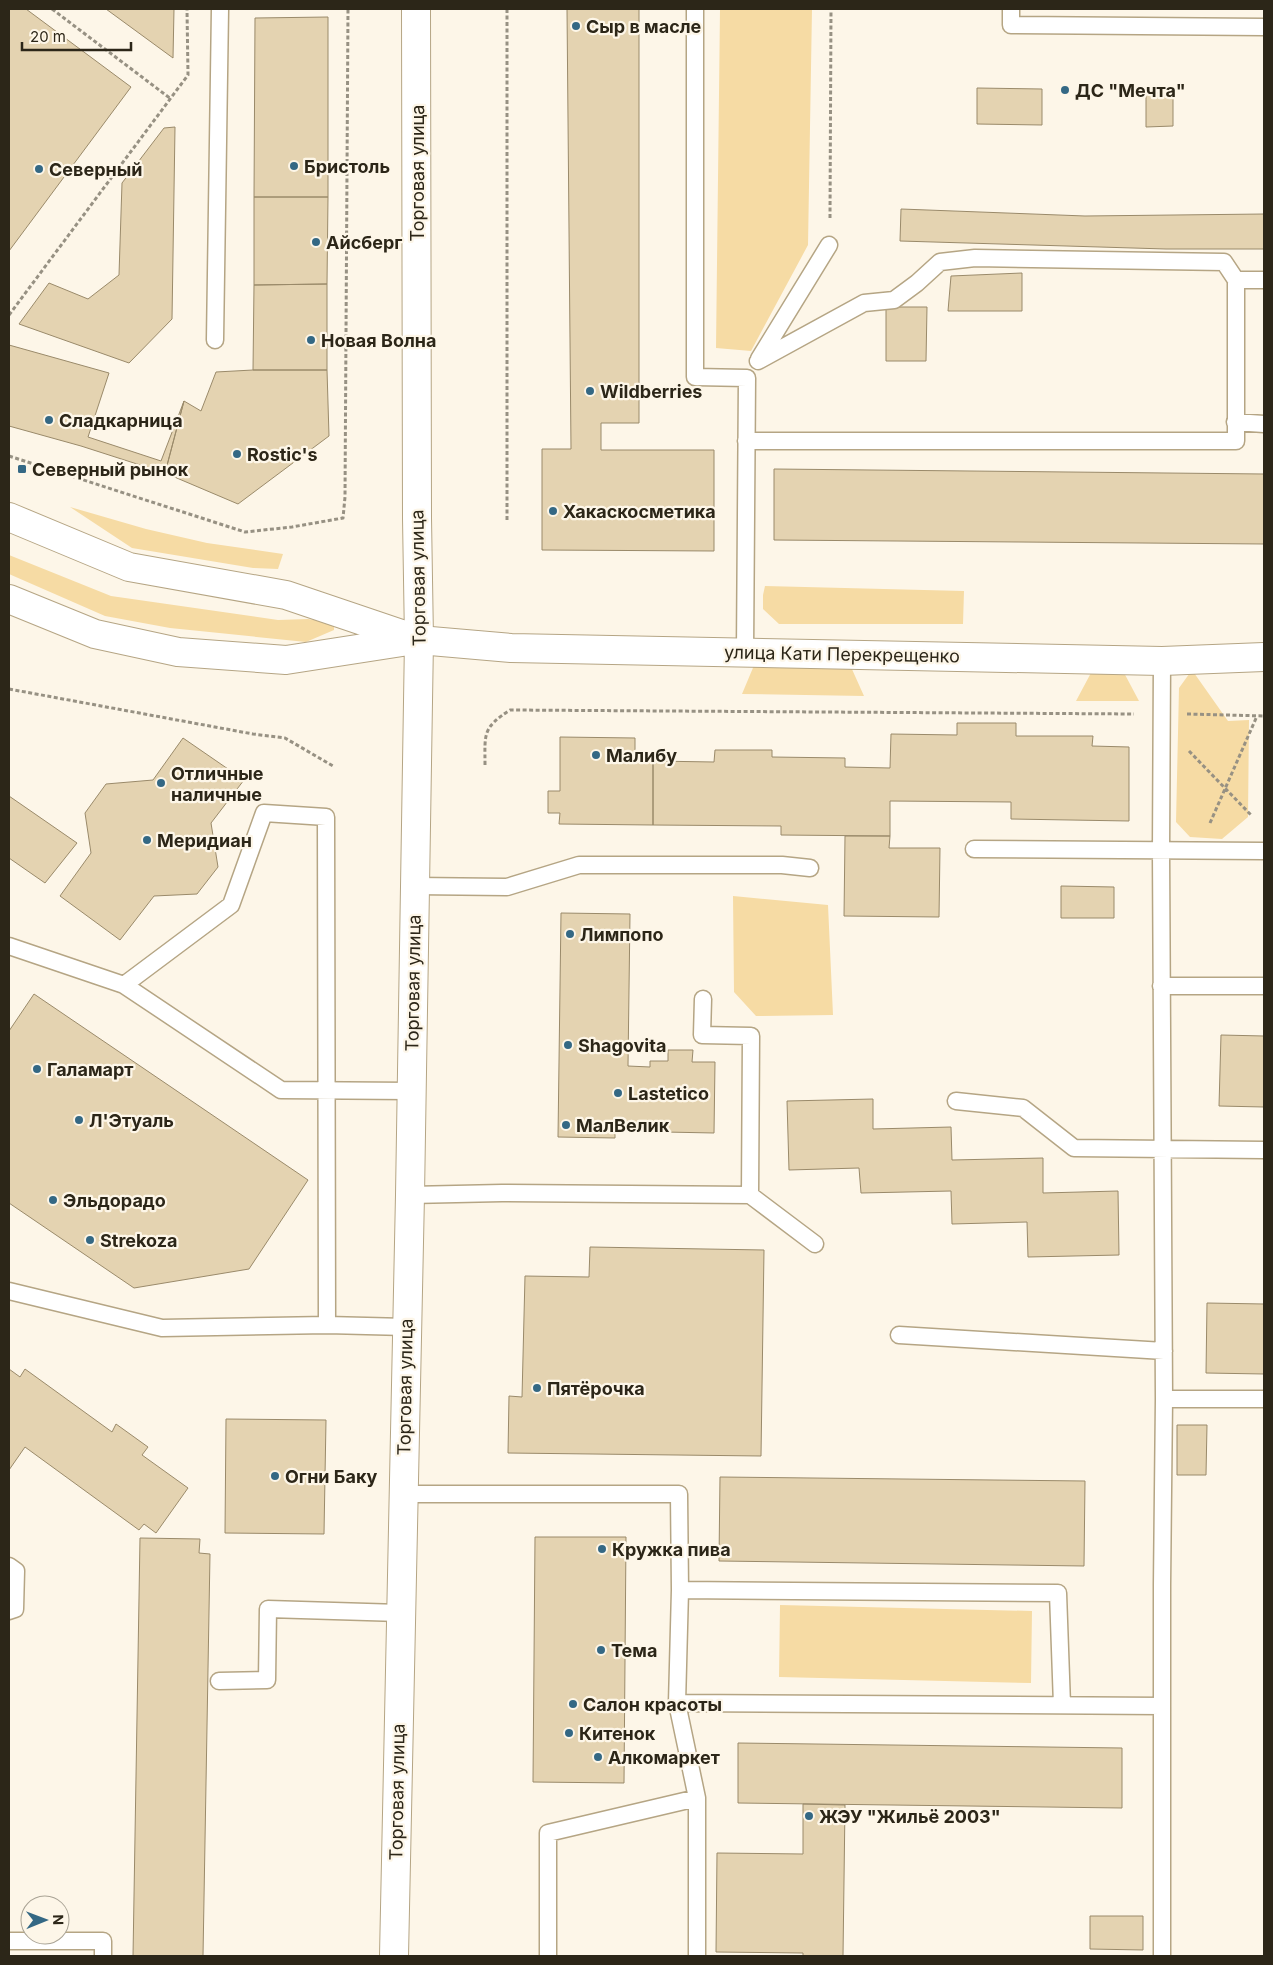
<svg xmlns="http://www.w3.org/2000/svg" width="1273" height="1965" font-family="Inter,sans-serif">
<style>
.green{fill:#f6dba4}
.building{fill:#e4d3b1;stroke:#9a8a6a}
.lines{fill:none;stroke-linecap:round;stroke-linejoin:round}
.lane-casing{stroke:#b5a584;stroke-width:19}
.street-casing{stroke:#b5a584;stroke-width:30}
.secondary-casing{stroke:#b5a584;stroke-width:30}
.path{stroke:#979183;stroke-width:3;stroke-dasharray:4 2.5;stroke-linecap:butt}
.lane{stroke:#fff;stroke-width:16}
.street{stroke:#fff;stroke-width:28}
.secondary{stroke:#fff;stroke-width:28}
.poi-dot{fill:#346884;stroke:#fdf6e8;stroke-width:2}
.labels{text-anchor:middle;dominant-baseline:central;stroke-width:4.5;stroke-linejoin:round;paint-order:stroke}
.poi-label{font-size:18px;font-weight:bold;fill:#2c2618;stroke:#fdf6e8;text-anchor:start}
.street-label{font-size:18px;fill:#2c2618;stroke:#fdf6e8}
</style>
<rect width="100%" height="100%" fill="#fdf6e8"/>
<!-- green -->
<path class="green" d="M720 9H812L808 245 751 351 716 348Z
M70 507 146 529 207 543 283 554 278 569 253 568 132 548Z
M9 555 111 596 278 620 308 619 334 623V630L306 642 170 628 105 616 9 574Z
M765 586 964 591 963 624H779L763 609V595Z
M755 663 851 667 864 696 742 694Z
M1122 669 1139 701H1076L1092 671Z
M1192 670 1228 721 1249 720 1248 817 1222 839 1190 837 1176 822 1179 688Z
M733 896 828 905 833 1015 756 1016 734 992Z
M780 1605 1032 1611 1031 1683 779 1677Z"/>
<!-- building -->
<path class="building" d="M9 9H26L131 87 9 251Z
M106 9H174L173 58Z
M567 9H639V423H601V450H714V551L542 550V449H571Z
M328 17V197H254L255 18Z
M977 88 1042 89V125L977 124Z
M1146 93H1173V126L1146 127Z
M175 127 172 319 129 363 19 324 49 283 88 299 119 275 122 183 164 128Z
M254 197H328L327 284 254 285Z
M901 209 1085 216 1264 214V249H1166L900 241Z
M1022 273V311H948L951 276Z
M327 284V370H253L254 285Z
M886 307H927L926 361H886Z
M9 345 109 373 88 437 161 461 184 401 165 473 81 446 9 426Z
M253 370H327L329 436 238 504 165 473 184 401 201 411 216 372Z
M774 469 1264 474V544L774 540Z
M957 723H1016V736H1093L1092 746 1129 747V821L1011 819V802L890 801V836L781 835V826L653 825V761L714 762 715 750H772V757L845 758V767L890 768 891 734 957 735Z
M560 737 635 738V754H653V825L559 824 560 813H548V791H560Z
M183 738 244 780 211 823 218 867 197 894 154 896 120 940 60 896 91 853 85 813 106 784 153 780Z
M9 796 77 843 45 883 9 858Z
M845 836H890L889 848H940L939 917 844 916Z
M1061 886 1114 887V918H1061Z
M561 913 630 914 628 1066 650 1067V1061H668V1050H693L692 1062H715L714 1133 615 1131V1138L558 1137Z
M34 994 308 1180 249 1269 134 1288 9 1203V1031Z
M1221 1035 1264 1036V1107L1219 1106Z
M873 1099V1129L951 1127 952 1160 1043 1158V1193L1118 1191 1119 1255 1028 1257 1027 1222 952 1224 951 1191 861 1193 859 1168 789 1170 787 1101Z
M590 1247 764 1250 761 1456 508 1453 509 1396 522 1397 525 1276 589 1277Z
M1207 1303 1264 1304V1374L1206 1373Z
M9 1369 20 1377 25 1369 112 1432 116 1424 148 1447 142 1455 188 1488 156 1533 144 1524 139 1530 25 1447 9 1470Z
M226 1419 326 1420 324 1534 225 1533Z
M1177 1425H1207L1206 1475H1177Z
M720 1477 1085 1481 1084 1566 719 1561Z
M535 1537H626L624 1783 533 1782Z
M140 1538 200 1539 199 1553 210 1554 203 1956H133Z
M738 1743 1122 1748V1808L738 1803Z
M803 1804 845 1805 843 1956H803V1953L716 1952 717 1853 803 1854Z
M1090 1916H1143V1950L1090 1949Z"/>
<g class="lines">
<defs>
<path id="lane" d="M695 9V377L747 378 745 652
M1011 9V25L1264 27
M215 340 220 9
M759 359 829 245
M758 361 864 303 894 300 917 283 940 262 975 258 1224 262 1236 280
M1235 422 1264 424
M746 441H1236V280H1264
M1162 661 1161 851 1164 1399 1162 1585V1956
M974 849 1264 851
M414 886 507 887 579 865H782L810 868
M9 946 124 985 281 1090 411 1091
M124 985 231 905 264 813 326 817 327 1325
M1161 986H1264
M703 999 702 1035 751 1036 750 1195
M956 1101 1023 1108 1074 1148 1264 1150
M410 1195 502 1193 750 1195 815 1244
M9 1291 162 1328 327 1325 406 1327
M899 1335 1164 1351
M1164 1399H1264
M403 1494H679L680 1590
M9 1566 16 1571 15 1609 9 1611
M219 1681 267 1680 268 1609 400 1613
M677 1703 680 1590 1058 1593 1062 1705
M9 1941H103V1956
M548 1956V1833L697 1798
M697 1956V1798L677 1703 1162 1706"/>
<path id="street" d="M419 640 511 648 1162 661 1264 657"/>
<path id="secondary" d="M9 517 129 567 286 595 419 640
M9 599 95 634 178 652 286 660 415 640
M394 1956 410 1195 419 640 417 518 416 9"/>
</defs>
<!-- lane casing -->
<use href="#lane" class="lane-casing"/>
<!-- street casing -->
<use href="#street" class="street-casing"/>
<!-- secondary casing -->
<use href="#secondary" class="secondary-casing"/>
<!-- path -->
<path class="path" d="M52 9 171 99
M507 9V520
M830 218 831 9
M9 315 188 75 187 9
M9 456 245 532 292 527 343 518 345 497 348 9
M9 689 253 734 285 738 333 766
M1187 714 1264 716
M1189 751 1251 815
M485 765C485 734 482 728 510 710L1134 714
M1210 823 1257 716"/>
<!-- lane -->
<use href="#lane" class="lane"/>
<!-- street -->
<use href="#street" class="street"/>
<!-- secondary -->
<use href="#secondary" class="secondary"/>
</g>
<!-- markers -->
<g class="poi-dot">
<circle cx="576" cy="26" r="5"/>
<circle cx="1065" cy="90" r="5"/>
<circle cx="294" cy="166" r="5"/>
<circle cx="39" cy="169" r="5"/>
<circle cx="316" cy="242" r="5"/>
<circle cx="311" cy="340" r="5"/>
<circle cx="590" cy="391" r="5"/>
<circle cx="49" cy="420" r="5"/>
<circle cx="237" cy="454" r="5"/>
<rect x="17" y="464" width="10" height="10" rx="2.5"/>
<circle cx="553" cy="511" r="5"/>
<circle cx="596" cy="755" r="5"/>
<circle cx="161" cy="783" r="5"/>
<circle cx="147" cy="840" r="5"/>
<circle cx="570" cy="934" r="5"/>
<circle cx="568" cy="1045" r="5"/>
<circle cx="37" cy="1069" r="5"/>
<circle cx="618" cy="1093" r="5"/>
<circle cx="79" cy="1120" r="5"/>
<circle cx="566" cy="1125" r="5"/>
<circle cx="53" cy="1200" r="5"/>
<circle cx="90" cy="1240" r="5"/>
<circle cx="537" cy="1388" r="5"/>
<circle cx="275" cy="1476" r="5"/>
<circle cx="602" cy="1549" r="5"/>
<circle cx="601" cy="1650" r="5"/>
<circle cx="573" cy="1704" r="5"/>
<circle cx="569" cy="1733" r="5"/>
<circle cx="598" cy="1757" r="5"/>
<circle cx="809" cy="1816" r="5"/>
</g>
<g class="labels">
<!-- poi labels -->
<g class="poi-label">
<text x="586" y="26">Сыр в масле</text>
<text x="1075" y="90">ДС "Мечта"</text>
<text x="304" y="166">Бристоль</text>
<text x="49" y="169">Северный</text>
<text x="326" y="242">Айсберг</text>
<text x="321" y="340">Новая Волна</text>
<text x="600" y="391">Wildberries</text>
<text x="59" y="420">Сладкарница</text>
<text x="247" y="454">Rostic's</text>
<text x="32" y="469">Северный рынок</text>
<text x="563" y="511">Хакаскосметика</text>
<text x="606" y="755">Малибу</text>
<text x="171" y="773">Отличные<tspan x="171" dy="21">наличные</tspan></text>
<text x="157" y="840">Меридиан</text>
<text x="580" y="934">Лимпопо</text>
<text x="578" y="1045">Shagovita</text>
<text x="47" y="1069">Галамарт</text>
<text x="628" y="1093">Lastetico</text>
<text x="89" y="1120">Л'Этуаль</text>
<text x="576" y="1125">МалВелик</text>
<text x="63" y="1200">Эльдорадо</text>
<text x="100" y="1240">Strekoza</text>
<text x="547" y="1388">Пятёрочка</text>
<text x="285" y="1476">Огни Баку</text>
<text x="612" y="1549">Кружка пива</text>
<text x="611" y="1650">Тема</text>
<text x="583" y="1704">Салон красоты</text>
<text x="579" y="1733">Китенок</text>
<text x="608" y="1757">Алкомаркет</text>
<text x="819" y="1816">ЖЭУ "Жильё 2003"</text>
</g>
<!-- street labels -->
<g class="street-label">
<text transform="translate(417 173) rotate(-90)">Торговая улица</text>
<text transform="translate(418 578) rotate(-91)">Торговая улица</text>
<text transform="translate(842 654) rotate(1)">улица Кати Перекрещенко</text>
<text transform="translate(413 983) rotate(-89)">Торговая улица</text>
<text transform="translate(405 1387) rotate(-89)">Торговая улица</text>
<text transform="translate(397 1792) rotate(-89)">Торговая улица</text>
</g>
</g>
<!-- border -->
<rect width="1273" height="1965" fill="none" stroke="#2c2618" stroke-width="20"/>
<!-- north arrow -->
<g transform="translate(45 1920) rotate(89)"><circle r="24" fill="#fdf6e8" stroke="#a9a395"/>
<path d="M0-4L9 19L0 12L-9 19Z" fill="#346884"/>
<text y="-8" font-size="14" font-weight="bold" text-anchor="middle" fill="#2c2618">N</text>
</g>
<!-- scale -->
<path d="M22 42v8h109v-8" fill="none" stroke="#2c2618" stroke-width="2.5"/>
<text x="30" y="42" font-size="15" fill="#2c2618" stroke="#fdf6e8" stroke-width="4" paint-order="stroke">20 m</text>
</svg>
